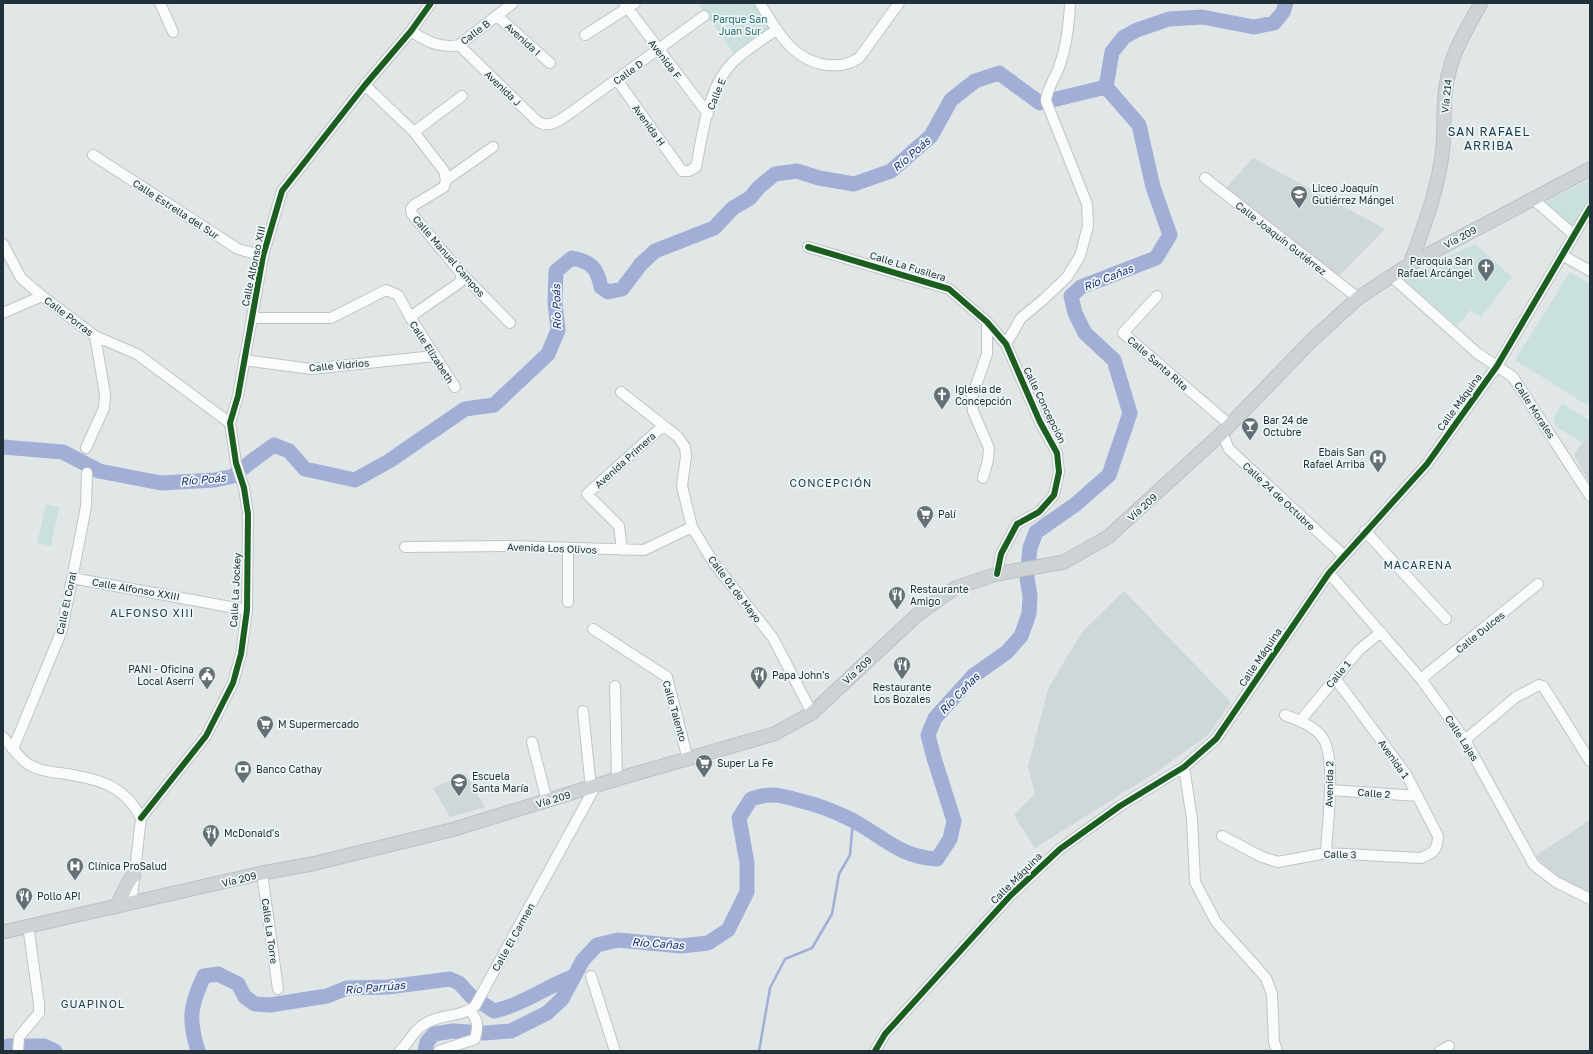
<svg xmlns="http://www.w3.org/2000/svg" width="1593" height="1054" font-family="'Golos Text',sans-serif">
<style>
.built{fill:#cfd7d9}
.green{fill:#cae0de}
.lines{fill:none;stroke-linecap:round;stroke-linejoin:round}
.stream{stroke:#a1afd7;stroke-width:2.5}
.river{stroke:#a1afd7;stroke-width:15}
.minor-casing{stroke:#c0c4c6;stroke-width:12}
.major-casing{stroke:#bbc1c3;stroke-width:15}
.minor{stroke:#fafbfb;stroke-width:10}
.major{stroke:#cdd2d4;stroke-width:13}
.cycleway-casing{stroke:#eff6f7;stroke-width:8}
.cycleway{stroke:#1b5e20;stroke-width:6}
.labels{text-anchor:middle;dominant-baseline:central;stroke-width:3.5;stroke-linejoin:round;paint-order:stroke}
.park-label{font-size:10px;fill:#2a706f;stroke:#eff6f7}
.street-label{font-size:10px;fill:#203139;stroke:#eff6f7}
.poi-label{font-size:10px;fill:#203139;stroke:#eff6f7;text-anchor:start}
.water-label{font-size:11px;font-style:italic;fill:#1b3074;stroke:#eff6f7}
.neighbourhood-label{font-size:11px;letter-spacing:1px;fill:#1c3b4b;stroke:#eff6f7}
.quarter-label{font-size:12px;letter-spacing:1px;fill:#1c3b4b;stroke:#eff6f7}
</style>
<rect width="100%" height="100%" fill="#e1e6e7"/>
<!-- built -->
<path class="built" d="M1253 158 1385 229 1338 277 1225 189Z
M1590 430V484L1574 455Z
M1124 591 1231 702 1209 734 1158 771 1035 848 1014 815 1035 793 1028 767 1048 689 1082 632Z
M466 774 485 807 450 817 433 788Z
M1590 820V894L1562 883 1535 856Z"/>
<!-- green -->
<path class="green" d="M698 3H753L770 29 735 55Z
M1590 179V198L1575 228 1544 202Z
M1475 244 1512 277 1481 317 1471 310 1457 326 1402 278Z
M1570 272 1590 284V399L1587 405 1515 360Z
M1562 403 1590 421V430L1581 442 1557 427 1553 419Z
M46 504 59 507 51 546 37 543Z"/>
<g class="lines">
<!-- stream -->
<path class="stream" d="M759 1051 770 988 785 959 812 948 832 914 839 874 850 855 853 820"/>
<!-- river -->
<path class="river" d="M1106 87 1112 52 1124 37 1137 30 1169 19 1202 17 1254 27 1274 23 1283 12 1286 3
M3 447 63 452 99 471 161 483 215 480 233 476 256 458 274 445 289 451 305 469 355 480 389 461 465 409 494 405 548 354 558 330 555 303 556 271 572 258C592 262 597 268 601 287L608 292 622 289 641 264 655 251 714 228 733 208 750 198 759 187 775 174 797 171 819 178 854 184 891 171 931 136 951 100 975 81 999 73 1040 103 1106 87
M3 1048 8 1046H44L55 1051
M198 1051C188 1019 190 1006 204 976L218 974 238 984 245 997 255 1004 270 1005 327 996 347 988 388 987 450 979 459 983 471 996 494 1011C522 1005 546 987 572 977
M425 1051 427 1042 434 1034 453 1031 485 1033 511 1031 547 1013 562 999 583 960 597 945 618 940 681 946 708 943 728 930 747 892V863L739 818 751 799C771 792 781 795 801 801 819 805 836 812 852 820 884 837 899 857 937 859L950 839 954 821 934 758 928 735 935 718 973 676 1007 652 1021 636 1029 614 1030 596 1027 578 1030 548 1036 532 1076 504 1109 475 1130 413 1114 360 1085 333 1075 313 1071 296 1081 287 1156 258 1170 235 1153 187 1139 125 1106 87"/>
<defs>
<path id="minor" d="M160 3 173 32
M624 3 708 114
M760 3C776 30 793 61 827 65 840 66 848 65 859 58L899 3
M497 16 550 63
M411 31C426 41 440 49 459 45L513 3
M585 35 635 3
M459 45 538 122C551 129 562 118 573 111L704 16
M617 80 682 171H689L696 167C703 133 707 87 734 61 747 49 762 40 776 30
M365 85 414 132 444 171 446 180 444 187 414 205 411 209 412 214 460 272 510 323
M414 132 462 96
M93 155 238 249 263 256
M1205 178 1358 298
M446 180 493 147
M1533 199 1574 235
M3 244 21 278 42 296 95 336 137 354 230 423
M808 247 949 289 987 322 1006 344 1040 422 1057 453 1059 472 1054 495 1039 512 1017 524 1001 554 997 574
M1562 255 1590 271
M1391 276 1477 353 1513 377 1590 496
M1157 296 1123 333 1230 425
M3 313 42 296
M253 318H331L386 290 398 295 410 317
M1006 344 1021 318 1044 299 1067 277 1080 256 1088 226 1087 204 1046 101C1047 88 1055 79 1059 67 1067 46 1069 25 1070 3
M244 360 311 369 434 356
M455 387 410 317 459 283 462 277 460 272
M621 392 678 437 685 447 686 456 682 486 692 527 713 562 773 638 812 713
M1222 433 1229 449 1343 555
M86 448 104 408 105 394 95 336
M983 478 988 460 989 448 973 411 972 397 987 354V322
M1365 531 1446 619
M405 547 508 546 644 550 692 527
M568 548V602
M622 550 619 526 587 494 663 426
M1329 573 1421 679 1465 740 1534 865 1556 882 1590 899
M72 578 247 610
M593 629 667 677 688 760
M1421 679 1538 584
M615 686 617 779
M583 711 591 788
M1285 715C1298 720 1314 726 1322 737 1337 756 1327 827 1326 853
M1300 721 1359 650 1381 632
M3 737C11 746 18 757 28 764 37 770 50 772 60 773 96 779 123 783 141 818L131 904
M1465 740 1516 697 1539 685 1543 686 1590 761
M532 742 547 801
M13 749 62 630 86 507 87 473
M1184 767 1192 819 1195 882 1216 922 1266 978 1272 994 1274 1042 1277 1051
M1330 790 1418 796
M141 818 206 736 233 683 241 654 247 610 248 514 244 488 236 463 230 423 238 396 263 256 282 191 365 85 411 31 431 3
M1222 836 1262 857 1278 862 1326 853 1421 858C1433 853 1438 850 1438 836L1406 774 1335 678
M262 873 278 989
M591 976 615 1051
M18 1051 19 1037 39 1013V1004L28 925
M400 1051C411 1040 413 1030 428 1022 443 1014 462 1017 475 1006L595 787
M439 1051 475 1039C478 1027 479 1020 470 1011
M875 1051 885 1034 1010 896 1060 849 1120 806 1184 767 1216 739 1329 573 1427 464 1497 366 1590 208
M1440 1051 1449 1046"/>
<path id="major" d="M1410 264C1424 227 1439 187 1443 147 1445 122 1442 97 1449 72 1455 47 1469 25 1481 3
M115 907C124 896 125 884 134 875
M3 932 262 873 312 864 451 830 617 779 774 734 812 713 917 615 955 588 997 574 1064 562 1108 537 1222 433 1311 341 1358 298 1410 264 1590 169"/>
</defs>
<!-- minor casing -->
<use href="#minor" class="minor-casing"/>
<!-- major casing -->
<use href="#major" class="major-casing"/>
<!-- minor -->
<use href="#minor" class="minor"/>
<!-- major -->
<use href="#major" class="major"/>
<defs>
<path id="cycleway" d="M808 247 949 289 987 322 1006 344 1040 422 1057 453 1059 472 1054 495 1039 512 1017 524 1001 554 997 574
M141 818 206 736 233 683 241 654 247 610 248 514 244 488 236 463 230 423 238 396 263 256 282 191 365 85 411 31 431 3
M875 1051 885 1034 1010 896 1060 849 1120 806 1184 767 1216 739 1329 573 1427 464 1497 366 1590 208"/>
</defs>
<!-- cycleway casing -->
<use href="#cycleway" class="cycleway-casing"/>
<!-- cycleway -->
<use href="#cycleway" class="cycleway"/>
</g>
<!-- icons -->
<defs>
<symbol id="school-pin" viewBox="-11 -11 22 30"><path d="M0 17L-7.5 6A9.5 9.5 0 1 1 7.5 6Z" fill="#647076" stroke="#eff6f7"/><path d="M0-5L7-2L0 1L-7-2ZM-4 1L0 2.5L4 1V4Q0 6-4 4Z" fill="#fff"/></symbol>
<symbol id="church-pin" viewBox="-11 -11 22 30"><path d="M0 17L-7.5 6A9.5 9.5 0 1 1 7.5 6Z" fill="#647076" stroke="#eff6f7"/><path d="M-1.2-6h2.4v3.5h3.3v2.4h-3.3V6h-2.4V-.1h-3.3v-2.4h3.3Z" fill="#fff"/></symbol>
<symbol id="bar-pin" viewBox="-11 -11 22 30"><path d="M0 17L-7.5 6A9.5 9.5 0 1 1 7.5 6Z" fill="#647076" stroke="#eff6f7"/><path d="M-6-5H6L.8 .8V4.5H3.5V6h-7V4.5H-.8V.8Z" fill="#fff"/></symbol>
<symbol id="hospital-pin" viewBox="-11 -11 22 30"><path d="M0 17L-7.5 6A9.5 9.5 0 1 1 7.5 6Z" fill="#647076" stroke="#eff6f7"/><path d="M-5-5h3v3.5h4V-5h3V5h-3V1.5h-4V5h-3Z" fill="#fff"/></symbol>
<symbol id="supermarket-pin" viewBox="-11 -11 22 30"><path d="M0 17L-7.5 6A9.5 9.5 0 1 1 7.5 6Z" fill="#647076" stroke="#eff6f7"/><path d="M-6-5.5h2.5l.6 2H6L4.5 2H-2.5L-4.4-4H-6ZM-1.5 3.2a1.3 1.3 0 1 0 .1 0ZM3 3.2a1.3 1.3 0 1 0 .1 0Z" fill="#fff"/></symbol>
<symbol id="restaurant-pin" viewBox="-11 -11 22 30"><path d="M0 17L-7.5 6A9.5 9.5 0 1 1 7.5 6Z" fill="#647076" stroke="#eff6f7"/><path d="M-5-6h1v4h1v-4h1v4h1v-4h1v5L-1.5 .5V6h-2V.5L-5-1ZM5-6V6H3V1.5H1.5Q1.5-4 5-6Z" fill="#fff"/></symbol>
<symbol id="civic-pin" viewBox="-11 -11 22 30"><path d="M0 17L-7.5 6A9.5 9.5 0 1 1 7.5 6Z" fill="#647076" stroke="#eff6f7"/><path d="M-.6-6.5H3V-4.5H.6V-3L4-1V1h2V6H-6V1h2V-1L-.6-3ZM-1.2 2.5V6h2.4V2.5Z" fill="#fff"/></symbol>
<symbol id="bank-pin" viewBox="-11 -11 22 30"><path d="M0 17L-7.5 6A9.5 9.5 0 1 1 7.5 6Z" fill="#647076" stroke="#eff6f7"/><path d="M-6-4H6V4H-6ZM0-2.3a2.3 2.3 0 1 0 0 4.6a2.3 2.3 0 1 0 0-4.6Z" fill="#fff"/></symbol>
</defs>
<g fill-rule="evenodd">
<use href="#school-pin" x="1289" y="184" width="20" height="27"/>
<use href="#church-pin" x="1476" y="257" width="20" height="27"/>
<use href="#church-pin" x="932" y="385" width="20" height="27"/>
<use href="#bar-pin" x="1240" y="416" width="20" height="27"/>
<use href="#hospital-pin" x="1368" y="448" width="20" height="27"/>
<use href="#supermarket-pin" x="915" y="504" width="20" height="27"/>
<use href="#restaurant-pin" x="887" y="585" width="20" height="27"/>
<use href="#restaurant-pin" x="892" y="655" width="20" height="27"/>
<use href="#civic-pin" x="197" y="665" width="20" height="27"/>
<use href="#restaurant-pin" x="749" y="665" width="20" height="27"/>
<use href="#supermarket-pin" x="255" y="714" width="20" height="27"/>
<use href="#supermarket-pin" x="694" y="753" width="20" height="27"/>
<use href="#bank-pin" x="233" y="759" width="20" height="27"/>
<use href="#school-pin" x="449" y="772" width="20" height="27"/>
<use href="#restaurant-pin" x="201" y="823" width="20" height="27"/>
<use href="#hospital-pin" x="65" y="856" width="20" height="27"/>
<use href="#restaurant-pin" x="14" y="886" width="20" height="27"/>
</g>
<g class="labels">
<!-- park labels -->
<g class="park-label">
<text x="740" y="19">Parque San<tspan x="740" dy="12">Juan Sur</tspan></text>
</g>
<!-- street labels -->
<g class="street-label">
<text transform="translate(475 32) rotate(-37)">Calle B</text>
<text transform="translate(523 39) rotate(42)">Avenida I</text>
<text transform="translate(665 59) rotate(53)">Avenida F</text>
<text transform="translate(628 72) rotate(-36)">Calle D</text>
<text transform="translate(503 88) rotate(44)">Avenida J</text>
<text transform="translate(716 94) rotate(-68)">Calle E</text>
<text transform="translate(1446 96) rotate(-84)">Vía 214</text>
<text transform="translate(649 125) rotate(54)">Avenida H</text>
<text transform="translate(176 209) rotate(33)">Calle Estrella del Sur</text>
<text transform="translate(1460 237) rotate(-28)">Vía 209</text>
<text transform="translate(1281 238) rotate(38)">Calle Joaquín Gutiérrez</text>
<text transform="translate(449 256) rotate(49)">Calle Manuel Campos</text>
<text transform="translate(253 266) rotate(-78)">Calle Alfonso XIII</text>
<text transform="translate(908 266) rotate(17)">Calle La Fusilera</text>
<text transform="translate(69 316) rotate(37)">Calle Porras</text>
<text transform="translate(432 352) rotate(57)">Calle Elizabeth</text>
<text transform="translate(1158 363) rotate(41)">Calle Santa Rita</text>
<text transform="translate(339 365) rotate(-5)">Calle Vidrios</text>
<text transform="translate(1459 402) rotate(-54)">Calle Máquina</text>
<text transform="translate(1045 405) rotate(64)">Calle Concepción</text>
<text transform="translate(1535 410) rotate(57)">Calle Morales</text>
<text transform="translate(625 460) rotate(-42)">Avenida Primera</text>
<text transform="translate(1279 496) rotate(43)">Calle 24 de Octubre</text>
<text transform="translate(1142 507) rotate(-42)">Vía 209</text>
<text transform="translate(552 548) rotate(2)">Avenida Los Olivos</text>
<text transform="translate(136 589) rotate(10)">Calle Alfonso XXIII</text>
<text transform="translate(735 589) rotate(53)">Calle 01 de Mayo</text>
<text transform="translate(235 590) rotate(-87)">Calle La Jockey</text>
<text transform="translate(66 603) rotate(-78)">Calle El Coral</text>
<text transform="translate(1480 632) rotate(-39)">Calle Dulces</text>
<text transform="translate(1260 657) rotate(-56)">Calle Máquina</text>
<text transform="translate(857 670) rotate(-43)">Vía 209</text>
<text transform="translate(1338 674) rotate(-50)">Calle 1</text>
<text transform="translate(675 711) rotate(74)">Calle Talento</text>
<text transform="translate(1462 738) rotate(57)">Calle Lajas</text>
<text transform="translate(1394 759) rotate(55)">Avenida 1</text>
<text transform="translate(1329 784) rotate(-89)">Avenida 2</text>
<text transform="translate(1374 793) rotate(4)">Calle 2</text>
<text transform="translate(553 799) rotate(-16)">Vía 209</text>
<text transform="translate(1340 854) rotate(1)">Calle 3</text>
<text transform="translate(1016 878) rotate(-45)">Calle Máquina</text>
<text transform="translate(239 879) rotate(-14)">Vía 209</text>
<text transform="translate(270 931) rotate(82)">Calle La Torre</text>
<text transform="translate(513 937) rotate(-61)">Calle El Carmen</text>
</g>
<!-- poi labels -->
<g class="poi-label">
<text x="1312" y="188">Liceo Joaquín<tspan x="1312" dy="12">Gutiérrez Mángel</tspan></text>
<text x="1473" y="261" text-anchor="end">Paroquia San<tspan x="1473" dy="12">Rafael Arcángel</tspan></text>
<text x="955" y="389">Iglesia de<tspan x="955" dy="12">Concepción</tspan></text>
<text x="1263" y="420">Bar 24 de<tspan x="1263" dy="12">Octubre</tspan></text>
<text x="1365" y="452" text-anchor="end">Ebais San<tspan x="1365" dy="12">Rafael Arriba</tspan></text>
<text x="938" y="514">Palí</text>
<text x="910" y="589">Restaurante<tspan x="910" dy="12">Amigo</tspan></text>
<text x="194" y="669" text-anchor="end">PANI - Oficina<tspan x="194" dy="12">Local Aserrí</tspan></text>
<text x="772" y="675">Papa John's</text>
<text x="902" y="687" text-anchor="middle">Restaurante<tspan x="902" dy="12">Los Bozales</tspan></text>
<text x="278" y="724">M Supermercado</text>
<text x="717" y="763">Super La Fe</text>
<text x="256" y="769">Banco Cathay</text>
<text x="472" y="776">Escuela<tspan x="472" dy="12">Santa María</tspan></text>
<text x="224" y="833">McDonald's</text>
<text x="88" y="866">Clínica ProSalud</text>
<text x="37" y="896">Pollo API</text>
</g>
<!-- water labels -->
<g class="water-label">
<text transform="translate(911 154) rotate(-41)">Río Poás</text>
<text transform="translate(1108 277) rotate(-22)">Río Cañas</text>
<text transform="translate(556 307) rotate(-91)">Río Poás</text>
<text transform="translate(203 479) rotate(-5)">Río Poás</text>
<text transform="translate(959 693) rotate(-46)">Río Cañas</text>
<text transform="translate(658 943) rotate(4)">Río Cañas</text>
<text transform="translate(375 987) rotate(-5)">Río Parrúas</text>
</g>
<!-- neighbourhood labels -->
<g class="neighbourhood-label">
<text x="831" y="482">CONCEPCIÓN</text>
<text x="1418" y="564">MACARENA</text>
<text x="152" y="612">ALFONSO XIII</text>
<text x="93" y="1003">GUAPINOL</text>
</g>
<!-- quarter labels -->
<g class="quarter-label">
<text x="1489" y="131">SAN RAFAEL<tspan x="1489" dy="14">ARRIBA</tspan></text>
</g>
</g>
<!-- border -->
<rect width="1593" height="1054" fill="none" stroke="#203139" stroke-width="8"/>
</svg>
